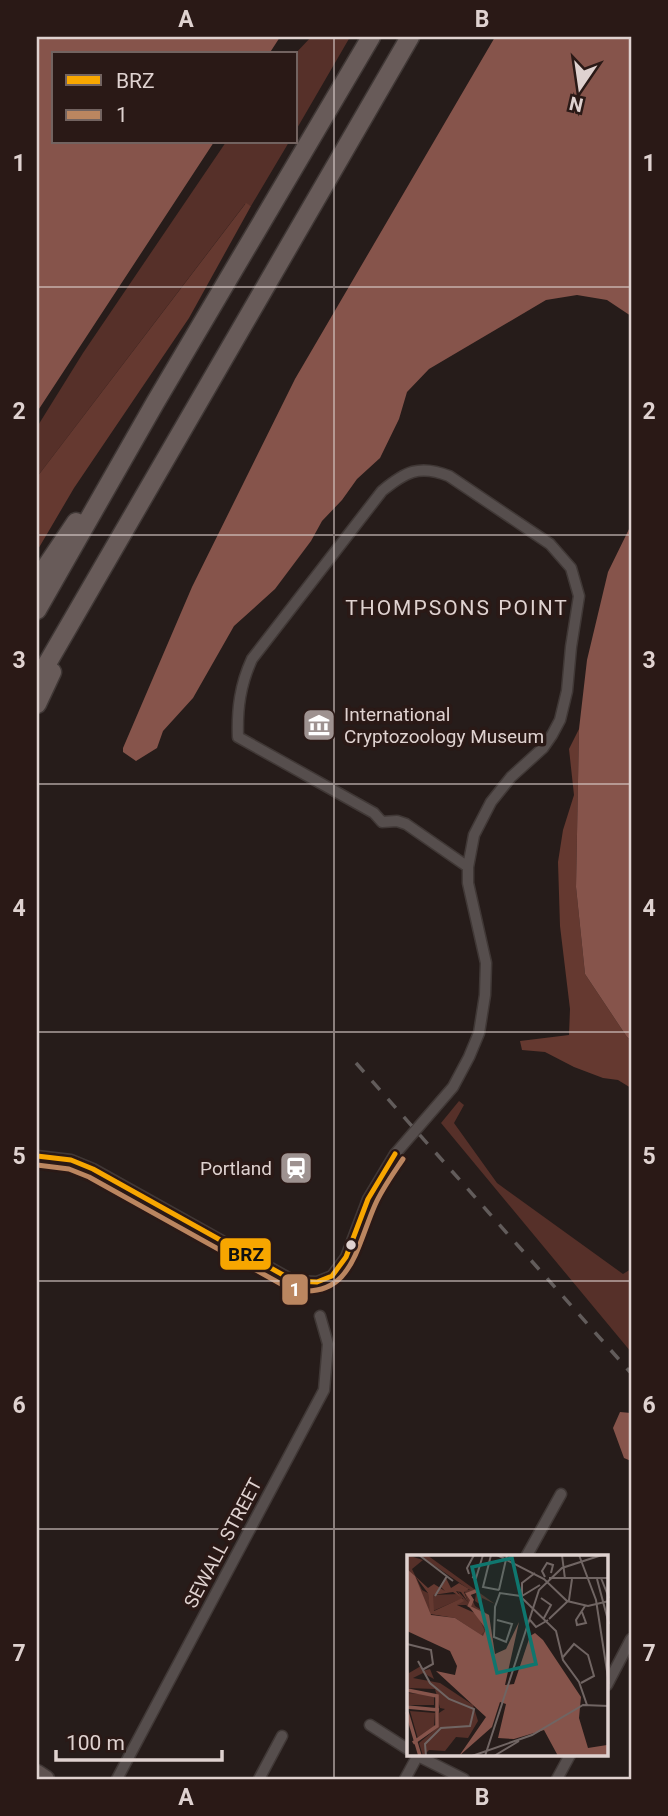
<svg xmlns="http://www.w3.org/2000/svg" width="668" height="1816" font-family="Roboto,sans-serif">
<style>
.green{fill:#563029}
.forest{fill:#653930}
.water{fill:#86544b}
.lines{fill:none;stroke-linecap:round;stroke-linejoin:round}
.minor-casing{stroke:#403836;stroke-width:13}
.primary-casing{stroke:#403836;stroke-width:19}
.motorway-casing{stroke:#403836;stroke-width:21}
.minor{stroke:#564e4d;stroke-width:10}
.primary{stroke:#5f5351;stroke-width:16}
.motorway{stroke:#685b59;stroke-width:18}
.rail{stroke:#625c5b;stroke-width:3.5;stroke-dasharray:12 12;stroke-linecap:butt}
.bus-1-casing{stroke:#2a1916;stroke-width:10}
.bus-2-casing{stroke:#2a1916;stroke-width:10}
.bus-1{stroke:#f7a600;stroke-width:5}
.bus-2{stroke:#bb8660;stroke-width:5}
.grid{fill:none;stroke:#dfd2d0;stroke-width:2;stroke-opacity:0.55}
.bus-dot{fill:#dfd2d0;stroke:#2a1916;stroke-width:2.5}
.labels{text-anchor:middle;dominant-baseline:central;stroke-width:7;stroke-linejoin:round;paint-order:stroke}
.poi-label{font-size:19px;fill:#dfd2d0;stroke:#2a1916;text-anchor:start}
.street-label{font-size:19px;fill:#dfd2d0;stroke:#2a1916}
.neighbourhood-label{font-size:21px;letter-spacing:2px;fill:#dfd2d0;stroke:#2a1916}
.inset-river{fill:none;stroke:#86544b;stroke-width:3.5}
.inset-road{fill:none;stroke:#706563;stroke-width:2}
.view{fill:#0f766e;fill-opacity:0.15;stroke:#0f766e;stroke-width:3.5}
.inset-edge{fill:none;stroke:#dfd2d0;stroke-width:3.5}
.line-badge{stroke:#2a1916;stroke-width:2.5}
.badge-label{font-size:19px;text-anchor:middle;font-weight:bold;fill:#fff}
.pale-badge-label{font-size:19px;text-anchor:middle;font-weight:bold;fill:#111}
.neatline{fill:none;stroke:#dfd2d0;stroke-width:2.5}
.grid-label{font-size:23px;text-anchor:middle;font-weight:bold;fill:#dfd2d0}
</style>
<rect width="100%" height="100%" fill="#261c1a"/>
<!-- green -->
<path class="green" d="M311 37H350L296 130 295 54Z
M226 142H289L251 206 245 204 37 477V427L83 353Z
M459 1101 464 1105 454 1123 497 1183 623 1274 631 1269V1352L441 1123Z"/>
<!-- forest -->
<path class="forest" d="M246 203 251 206 189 318 74 488 37 551V477Z
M579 729 576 887 585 974 627 1037 631 1040V1088L618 1080 603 1078 574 1067 545 1052 522 1050 520 1041 569 1035 570 1009 560 926 558 862 563 830 574 795 569 749Z"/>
<!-- water -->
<path class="water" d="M37 37H280L269 54H54V142H214L37 412Z
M495 37H631V316L607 300 577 295 546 300 429 369 407 392 399 419 380 458 357 479 342 500 322 521 311 541 275 589 234 626 193 698 163 731 157 748 136 761 123 752V748L192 587 295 379Z
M631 525V1040L627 1037 585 974 576 887 579 729 587 660 608 572Z
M620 1412 631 1413V1461L624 1458 613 1428Z"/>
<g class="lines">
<defs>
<path id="minor" d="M37 1156 71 1160 93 1169 294 1281 317 1282 332 1276 346 1257 368 1199 395 1154 453 1087 469 1057 479 1033 485 995 486 963 468 883V867L474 835 491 802 511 777 543 748 552 735 560 720 567 691 571 647 579 596 571 568 550 544 449 476C419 464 405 472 382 491L252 659C240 685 237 709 238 737L374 813 382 822 397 821 406 824 468 867
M526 1557 561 1494
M607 1685 631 1639
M370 1725 409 1750
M416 1755 464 1779
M117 1779 324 1390 328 1344 320 1316
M259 1779 282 1736
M405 1779 418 1755
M557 1779 570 1755"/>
<path id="primary" d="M37 1773 46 1779"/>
<path id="motorway" d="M37 580 76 522
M37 610 155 403 371 37
M37 681 410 37
M37 704 52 672"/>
</defs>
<!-- minor casing -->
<use href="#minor" class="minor-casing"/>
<!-- primary casing -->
<use href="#primary" class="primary-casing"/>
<!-- motorway casing -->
<use href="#motorway" class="motorway-casing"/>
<!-- minor -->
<use href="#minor" class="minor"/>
<!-- primary -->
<use href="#primary" class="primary"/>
<!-- motorway -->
<use href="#motorway" class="motorway"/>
<!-- rail -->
<path class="rail" d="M356 1063 631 1373"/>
<defs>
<path id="bus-1" d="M37 1156 71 1160 93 1169 294 1281 317 1282 332 1276 346 1257 368 1199 395 1154"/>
<path id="bus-2" d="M37 1165 69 1169 89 1177 290 1289C351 1302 356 1248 375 1205 382 1189 393 1174 403 1159"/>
</defs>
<!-- bus-1 casing -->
<use href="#bus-1" class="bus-1-casing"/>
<!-- bus-2 casing -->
<use href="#bus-2" class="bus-2-casing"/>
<!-- bus-1 -->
<use href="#bus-1" class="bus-1"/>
<!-- bus-2 -->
<use href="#bus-2" class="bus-2"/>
</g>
<!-- grid -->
<path class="grid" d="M334 37V1779M37 287H631M37 535H631M37 784H631M37 1032H631M37 1281H631M37 1529H631"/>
<!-- icons -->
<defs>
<symbol id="museum-square" viewBox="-11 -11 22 22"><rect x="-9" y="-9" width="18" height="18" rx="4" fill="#9e9290" stroke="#2a1916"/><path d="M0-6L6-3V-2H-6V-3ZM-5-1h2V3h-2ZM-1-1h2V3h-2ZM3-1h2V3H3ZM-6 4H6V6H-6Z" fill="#fff"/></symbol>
<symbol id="station-square" viewBox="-11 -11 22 22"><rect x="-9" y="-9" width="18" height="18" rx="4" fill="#9e9290" stroke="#2a1916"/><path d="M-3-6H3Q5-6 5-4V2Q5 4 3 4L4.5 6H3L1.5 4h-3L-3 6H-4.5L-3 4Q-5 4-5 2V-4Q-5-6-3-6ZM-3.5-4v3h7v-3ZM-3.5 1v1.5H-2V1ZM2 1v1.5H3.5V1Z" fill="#fff"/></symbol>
</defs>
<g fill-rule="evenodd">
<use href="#museum-square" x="300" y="706" width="38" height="38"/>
<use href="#station-square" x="277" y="1149" width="38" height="38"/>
</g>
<!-- markers -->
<circle class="bus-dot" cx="351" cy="1245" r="6"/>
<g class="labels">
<!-- poi labels -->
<g class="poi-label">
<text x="344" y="714">International<tspan x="344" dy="22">Cryptozoology Museum</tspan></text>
<text x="272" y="1168" text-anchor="end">Portland</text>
</g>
<!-- street labels -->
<g class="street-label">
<text transform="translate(223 1543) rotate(-62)">SEWALL STREET</text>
</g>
<!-- neighbourhood labels -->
<g class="neighbourhood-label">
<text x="457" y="608">THOMPSONS POINT</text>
</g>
</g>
<!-- overview -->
<g transform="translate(407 1555)">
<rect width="201" height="201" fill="#261c1a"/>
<path d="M0 0 16 5 5 14 15 35 21 38 24 60 48 63 73 80 78 76 70 59 59 50H50L56 43 26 56 25 40 52 39 50 35 61 47 57 35H63L12 0H20L88 49 75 43 74 50 68 46 69 38 63 39 68 51 82 60 85 95 31 77 0 18ZM0 110 2 118 14 111 15 116 23 114 27 124 16 118 6 123 33 128 66 150 71 166 61 183 49 182 38 196 22 195 16 201 12 188 31 172 32 158 38 154 33 153 28 134 0 133ZM0 138 27 140V150H1ZM3 156 28 158 27 171 15 183 11 184Z" fill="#563029"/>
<path d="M8 21 21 33 27 29 38 36 33 31 39 23 44 33 52 28 62 34 57 37 61 47 54 37 49 36 57 46 50 50 70 59 78 76 74 80 48 63 23 59 21 38ZM46 37 55 43 27 56 26 40Z" fill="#653930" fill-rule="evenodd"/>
<path d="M0 14 8 21 24 60 48 63 76 81 79 74 61 50 82 60 88 99 99 94 112 67 98 130 107 129 123 81 128 78 136 85 174 142 172 163 181 193 200 190 201 185V201H151L137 175 107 184 91 183 99 149 93 147 85 172 52 201 79 162 29 116 48 120 50 111 43 96 0 76Z" fill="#86544b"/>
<path class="inset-river" d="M62 52 65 45 61 39 69 36M0 135 30 141V171L6 188M0 152 32 155M0 157 13 201"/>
<path class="inset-road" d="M12 0 46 26M84 0 76 32 92 35M90 0 137 24 160 46 181 51 202 46M155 0 158 24M172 0 189 45 202 129M128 18 115 28V43L149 76 156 105 172 127 180 150M62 19 60 13 67 0M65 22 69 23 76 0M138 22 135 16 140 8 146 10 144 18M142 23H202M194 23 202 43M190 24 202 69M92 35 100 0M28 41 40 21M115 41 133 30M134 43 144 50 137 63M175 57 179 68 170 70 169 65 178 51M142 64 162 45 165 24M90 65 105 69 99 87 87 82 88 52 93 38 114 41M123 65 129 72 141 65M0 89 24 95 26 109 15 115M156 102 167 89 181 100 187 121 174 128M11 106 23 128 42 144 67 154 63 171 34 173 18 189 19 201M65 201 125 180 176 150 202 151M78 201 132 35 155 13 195 0M87 201 112 186"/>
<path class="view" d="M105 3 129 109 90 118 65 12Z"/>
<rect width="201" height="201" class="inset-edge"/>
</g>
<g class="line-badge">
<rect x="219" y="1237" width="53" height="34" rx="7" fill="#f7a600"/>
<rect x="281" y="1273" width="28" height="33" rx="7" fill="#bb8660"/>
</g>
<g class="badge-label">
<text x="295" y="1296">1</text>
</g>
<g class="pale-badge-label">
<text x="246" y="1261">BRZ</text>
</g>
<!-- border -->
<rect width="668" height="1816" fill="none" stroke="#2a1916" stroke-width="77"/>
<!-- legend -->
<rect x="52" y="52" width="245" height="91" fill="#2a1916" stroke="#726360" stroke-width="2"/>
<rect x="66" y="75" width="35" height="10" fill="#f7a600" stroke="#726360" stroke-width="2"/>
<text x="116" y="88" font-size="21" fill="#dfd2d0">BRZ</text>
<rect x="66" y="110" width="35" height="10" fill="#bb8660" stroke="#726360" stroke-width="2"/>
<text x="116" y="122" font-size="21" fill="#dfd2d0">1</text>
<!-- north arrow -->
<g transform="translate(580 88) rotate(193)" stroke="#2a1916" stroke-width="5" paint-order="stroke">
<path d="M0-5L12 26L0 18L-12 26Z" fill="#dfd2d0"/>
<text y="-10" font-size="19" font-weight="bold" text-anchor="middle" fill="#dfd2d0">N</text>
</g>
<!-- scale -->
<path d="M56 1750v10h166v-10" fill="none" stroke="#dfd2d0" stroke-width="3.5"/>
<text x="66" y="1750" font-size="21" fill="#dfd2d0" stroke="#2a1916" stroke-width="5" paint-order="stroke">100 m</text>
<rect x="38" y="38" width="592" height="1740" class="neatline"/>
<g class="grid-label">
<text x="186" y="27">A</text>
<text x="482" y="27">B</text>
<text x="19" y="171">1</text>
<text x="649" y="171">1</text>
<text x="19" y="419">2</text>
<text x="649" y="419">2</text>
<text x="19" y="668">3</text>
<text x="649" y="668">3</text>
<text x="19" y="916">4</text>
<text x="649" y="916">4</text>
<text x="19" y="1164">5</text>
<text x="649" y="1164">5</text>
<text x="19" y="1413">6</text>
<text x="649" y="1413">6</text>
<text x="19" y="1661">7</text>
<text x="649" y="1661">7</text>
<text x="186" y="1805">A</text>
<text x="482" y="1805">B</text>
</g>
</svg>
